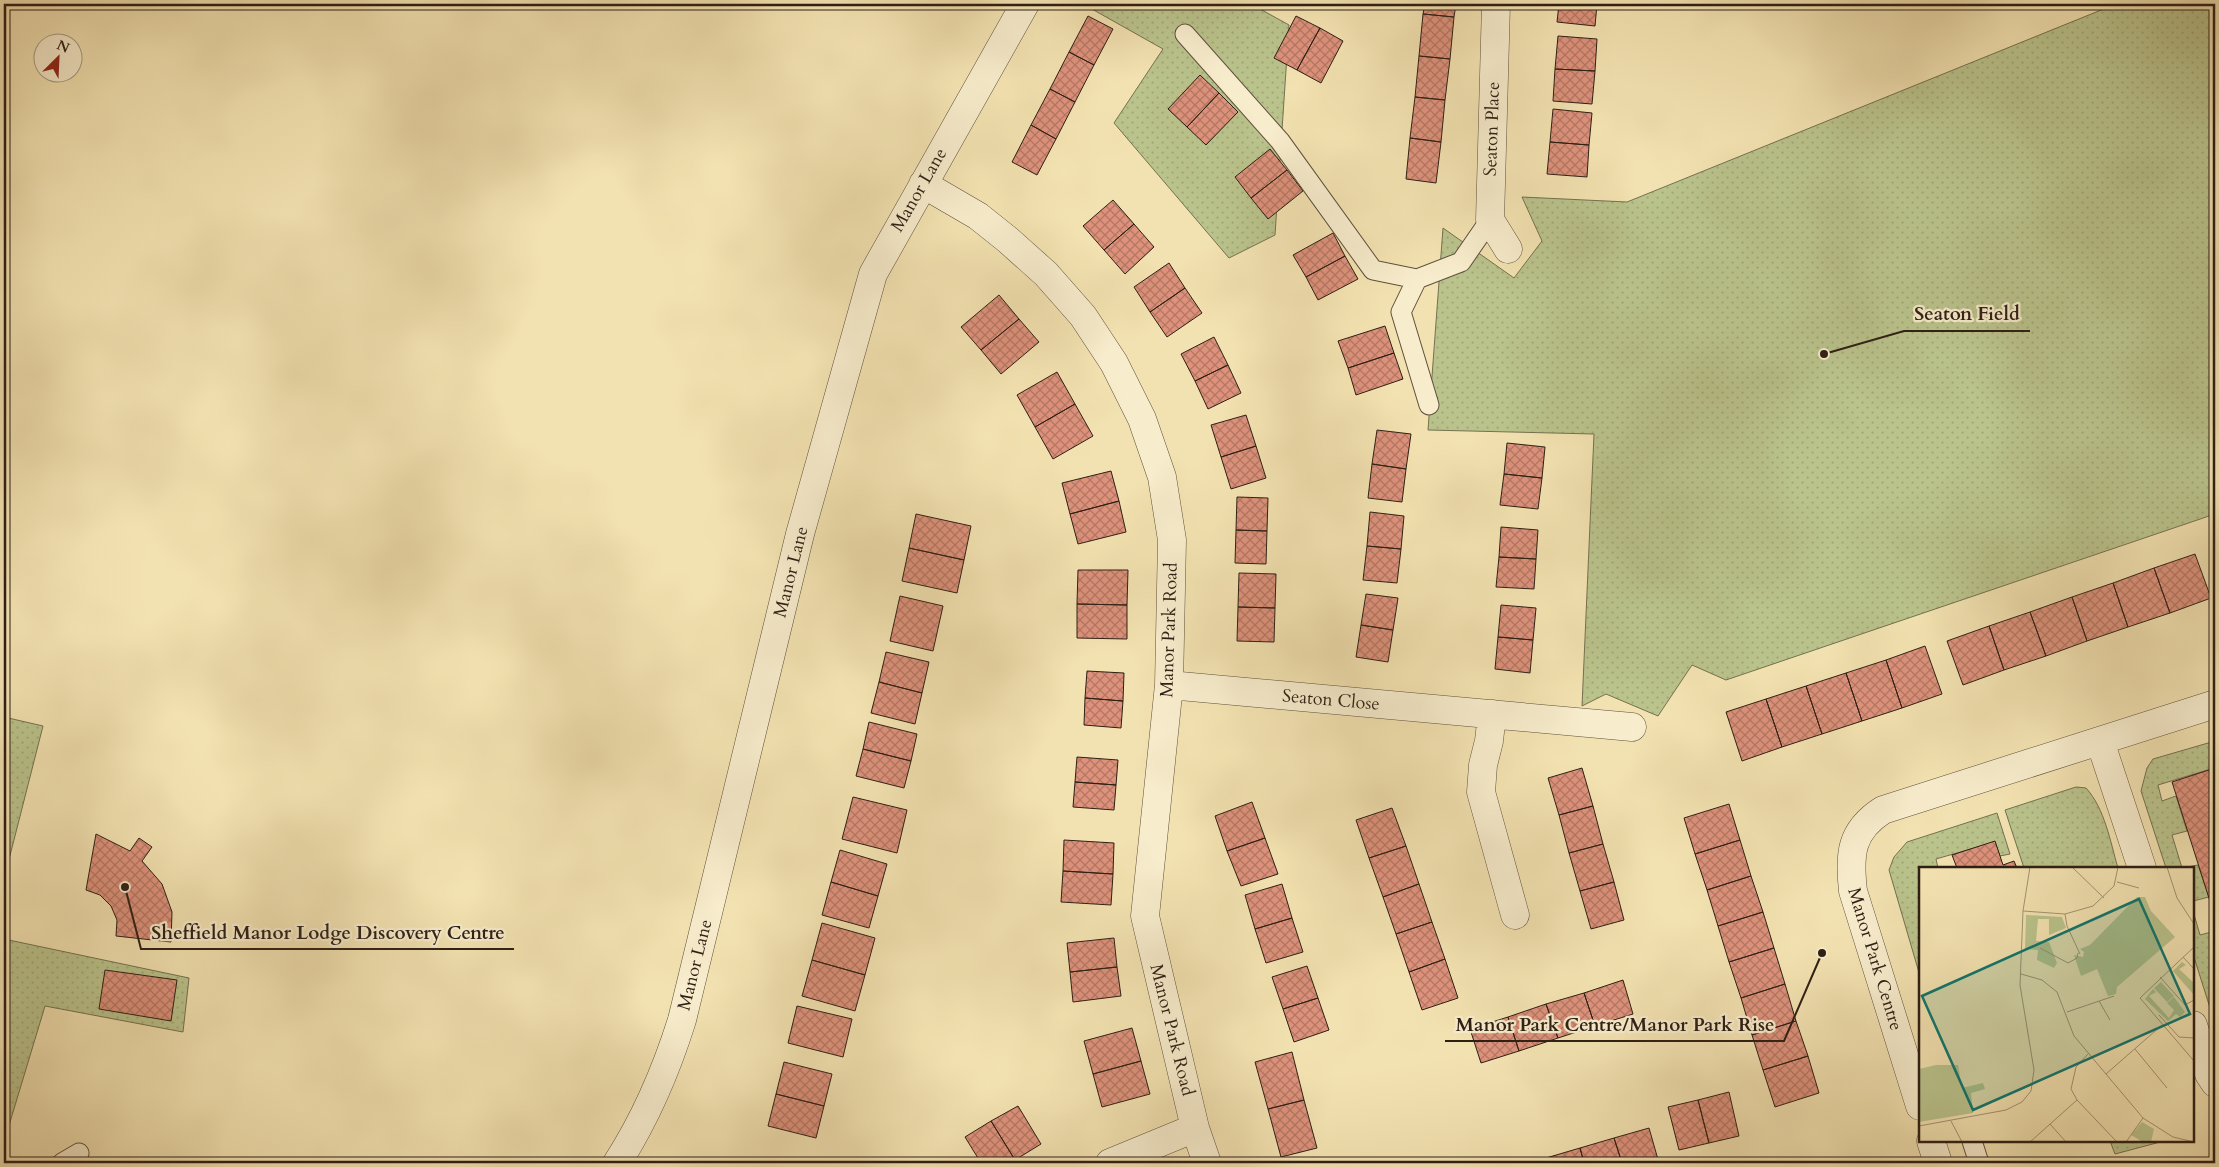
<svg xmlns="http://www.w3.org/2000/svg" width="2219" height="1167" font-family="Cardo,serif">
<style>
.grass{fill:url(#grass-dots);stroke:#747150}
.building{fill:url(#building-cross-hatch);stroke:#2e1f14}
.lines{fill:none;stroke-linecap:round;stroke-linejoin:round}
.lane-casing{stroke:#5f503b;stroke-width:21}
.street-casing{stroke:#5f503b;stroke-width:29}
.lane{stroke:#f7eccc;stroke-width:19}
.street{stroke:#f7eccc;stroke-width:28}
.labels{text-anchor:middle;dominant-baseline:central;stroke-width:4.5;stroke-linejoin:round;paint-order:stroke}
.street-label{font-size:18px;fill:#2e1f14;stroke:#f7eccc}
.inset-road{fill:none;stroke:#a49472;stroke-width:1}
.view{fill:#0f766e;fill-opacity:0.15;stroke:#0f766e;stroke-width:2.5}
.inset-edge{fill:none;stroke:#2e1f14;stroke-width:2.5}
.leader{fill:none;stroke:#2e1f14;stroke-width:2}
.callout-dot{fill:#2e1f14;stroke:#f7eccc;stroke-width:2}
.callout-label{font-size:19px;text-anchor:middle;font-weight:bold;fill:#2e1f14;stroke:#f7eccc;stroke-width:4.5;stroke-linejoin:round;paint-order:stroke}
</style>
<defs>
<pattern id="grass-dots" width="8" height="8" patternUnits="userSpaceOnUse" patternTransform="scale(1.25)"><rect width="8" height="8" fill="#bac38c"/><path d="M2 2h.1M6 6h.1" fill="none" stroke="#a0a778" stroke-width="1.8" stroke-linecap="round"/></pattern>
<pattern id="building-cross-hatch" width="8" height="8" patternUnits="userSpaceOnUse" patternTransform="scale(1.25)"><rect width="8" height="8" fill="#de927c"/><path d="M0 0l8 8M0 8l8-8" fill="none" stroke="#b47764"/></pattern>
</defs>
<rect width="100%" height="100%" fill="#f3e2b1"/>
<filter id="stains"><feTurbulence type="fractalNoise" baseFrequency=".004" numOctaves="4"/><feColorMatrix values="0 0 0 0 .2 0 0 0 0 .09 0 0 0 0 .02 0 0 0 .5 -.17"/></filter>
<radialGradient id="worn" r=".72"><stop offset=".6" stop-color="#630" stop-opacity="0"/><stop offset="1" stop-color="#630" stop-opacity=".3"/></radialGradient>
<!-- grass -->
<path class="grass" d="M1083 4H1251L1289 25 1275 235 1229 258 1114 123 1163 49Z
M2116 4H2215V514L1726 680 1692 665 1658 716 1606 694 1582 706 1594 434 1428 430 1443 228 1514 278 1542 241 1522 197 1627 202Z
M4 717 43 726 4 879Z
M2215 741V769L2214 768 2158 785 2162 801 2176 796 2187 831 2172 835 2182 868 2198 865 2209 897 2193 901V868H2166L2141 791 2147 768 2153 759Z
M2076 787 2086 788C2105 809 2110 841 2118 868H2024L2005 810Z
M1997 813 2010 854 2000 856 1995 842 1936 859 1938 868H1920V976L1889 870 1894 857 1907 842Z
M2193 911 2200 935 2215 931V968L2209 970 2215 986V1019L2211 1011 2193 954Z
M4 939 189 978 183 1032 45 1006 4 1142Z
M2110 1141H2164L2115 1154Z"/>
<!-- building -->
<path class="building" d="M1425 4H1456L1454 17 1423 14Z
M1559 4H1597L1595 26 1557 22Z
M1423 14 1454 17 1450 59 1419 56Z
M1088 16 1113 29 1094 65 1069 52Z
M1296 16 1320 28 1297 70 1274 58Z
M1320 28 1343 41 1321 83 1297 70Z
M1558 36 1597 39 1595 71 1555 69Z
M1069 52 1094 65 1075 102 1050 89Z
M1419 56 1450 59 1445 100 1415 97Z
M1555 69 1595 71 1592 104 1553 101Z
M1200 75 1219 93 1187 127 1168 109Z
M1050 89 1075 102 1056 139 1031 125Z
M1219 93 1238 112 1206 145 1187 127Z
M1415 97 1445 100 1441 142 1410 138Z
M1553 109 1592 113 1589 145 1550 142Z
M1031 125 1056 139 1037 175 1012 162Z
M1410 138 1441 142 1436 183 1406 179Z
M1550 142 1589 145 1587 177 1547 174Z
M1270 149 1287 170 1251 198 1235 177Z
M1287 170 1303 191 1268 219 1251 198Z
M1113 200 1134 224 1104 250 1083 226Z
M1134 224 1154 247 1125 274 1104 250Z
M1333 233 1345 256 1306 277 1293 255Z
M1345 256 1358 279 1318 300 1306 277Z
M1169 263 1185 288 1150 312 1134 287Z
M1185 288 1202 313 1167 337 1150 312Z
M999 295 1019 319 981 350 961 327Z
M1019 319 1039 342 1001 374 981 350Z
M1385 326 1394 353 1348 368 1338 341Z
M1214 337 1228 365 1195 381 1181 354Z
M1394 353 1403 379 1356 395 1348 368Z
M1228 365 1241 393 1208 409 1195 381Z
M1057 372 1075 404 1035 427 1017 395Z
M1075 404 1093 436 1053 459 1035 427Z
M1246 415 1256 446 1221 457 1211 425Z
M1377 430 1411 434 1406 469 1372 464Z
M1507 443 1545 447 1542 478 1504 474Z
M1256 446 1266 478 1231 489 1221 457Z
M1372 464 1406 469 1402 502 1368 498Z
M1111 471 1119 501 1070 514 1062 483Z
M1504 474 1542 478 1538 509 1500 505Z
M1237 497 1268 498 1267 531 1236 530Z
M1119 501 1126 532 1078 544 1070 514Z
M1370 512 1404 516 1401 549 1367 546Z
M916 514 971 526 964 560 909 548Z
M1501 527 1538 530 1536 559 1499 557Z
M1236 530 1267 531 1266 564 1235 563Z
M1367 546 1401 549 1397 583 1363 580Z
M909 548 964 560 957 593 902 581Z
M2195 554 2211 598 2170 613 2154 568Z
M1499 557 1536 559 1534 589 1496 587Z
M2154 568 2170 613 2128 627 2113 583Z
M1078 570H1128L1127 605 1077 604Z
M1239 573 1276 574 1275 608 1238 607Z
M2113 583 2128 627 2087 641 2072 597Z
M1366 594 1398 598 1393 630 1361 625Z
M900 596 943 606 933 651 890 641Z
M2072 597 2087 641 2046 656 2030 612Z
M1077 604 1127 605V639L1077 638Z
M1501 605 1536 608 1533 640 1498 637Z
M1238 607 1275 608 1274 642 1237 641Z
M2030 612 2046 656 2004 670 1989 626Z
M1361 625 1393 630 1388 662 1356 657Z
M1989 626 2004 670 1963 685 1947 641Z
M1498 637 1533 640 1530 673 1495 669Z
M1925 646 1942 694 1902 708 1886 660Z
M886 652 929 662 922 693 879 682Z
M1886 660 1902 708 1862 721 1846 673Z
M1087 671 1124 673 1123 701 1085 698Z
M1846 673 1862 721 1822 734 1806 686Z
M879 682 922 693 915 724 871 713Z
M1806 686 1822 734 1782 747 1766 699Z
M1085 698 1123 701 1121 728 1084 725Z
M1766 699 1782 747 1742 761 1726 712Z
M869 722 917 734 911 761 863 749Z
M863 749 911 761 904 788 856 776Z
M1077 757 1118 760 1116 785 1075 782Z
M1582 768 1593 806 1559 815 1548 778Z
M2215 768V917L2172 782Z
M1075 782 1116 785 1114 810 1073 807Z
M853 797 907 810 897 853 842 839Z
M1252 802 1265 838 1227 851 1215 816Z
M1729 804 1740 840 1695 854 1684 818Z
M1593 806 1603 844 1569 853 1559 815Z
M1392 808 1406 846 1369 858 1356 820Z
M96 834 130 851 139 838 152 847 142 861 162 884 172 912 171 942 116 936 117 920 111 906 100 895 86 890Z
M1265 838 1278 874 1241 886 1227 851Z
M1064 840 1114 843 1113 874 1063 871Z
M1740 840 1751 876 1707 890 1695 854Z
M1995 841 2003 865 2014 861 2017 868H1957L1952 855Z
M1603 844 1614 882 1580 891 1569 853Z
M1406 846 1419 884 1383 897 1369 858Z
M840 850 887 864 878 896 831 882Z
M1063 871 1113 874 1111 905 1061 902Z
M1751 876 1763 912 1718 926 1707 890Z
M831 882 878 896 869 928 822 915Z
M1614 882 1624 920 1591 929 1580 891Z
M1282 884 1292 918 1255 929 1245 895Z
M1419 884 1432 922 1396 934 1383 897Z
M1763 912 1774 948 1729 962 1718 926Z
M1292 918 1303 952 1266 963 1255 929Z
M1432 922 1445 959 1409 972 1396 934Z
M822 923 875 938 865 975 812 960Z
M1114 938 1117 967 1070 972 1067 943Z
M1774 948 1785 984 1741 998 1729 962Z
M1445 959 1458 998 1422 1010 1409 972Z
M812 960 865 975 855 1011 802 996Z
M1307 966 1318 998 1283 1009 1272 977Z
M1117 967 1121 996 1073 1002 1070 972Z
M105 970 177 980 171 1021 99 1009Z
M1623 980 1633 1014 1595 1026 1584 993Z
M1785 984 1796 1021 1752 1035 1741 998Z
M1584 993 1595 1026 1558 1038 1546 1004Z
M1318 998 1329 1030 1294 1042 1283 1009Z
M1546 1004 1558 1038 1519 1051 1508 1017Z
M797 1006 852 1019 843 1057 788 1043Z
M1508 1017 1519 1051 1481 1063 1470 1029Z
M1796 1021 1808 1056 1763 1070 1752 1035Z
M1132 1028 1141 1061 1093 1074 1084 1041Z
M1292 1052 1304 1100 1268 1109 1255 1062Z
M1808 1056 1819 1093 1775 1107 1763 1070Z
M1141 1061 1150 1094 1102 1107 1093 1074Z
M784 1062 832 1074 824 1106 776 1094Z
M1729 1092 1739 1136 1709 1143 1698 1100Z
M776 1094 824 1106 816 1138 768 1126Z
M1304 1100 1317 1148 1281 1157 1268 1109Z
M1698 1100 1709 1143 1679 1150 1668 1107Z
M1018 1106 1041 1144 1015 1160 991 1121Z
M991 1121 1015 1160 1010 1163H981L965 1137Z
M1649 1128 1659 1163H1622L1614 1138Z
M1614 1138 1622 1163H1584L1580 1148Z
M1580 1148 1584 1163H1547L1546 1158Z
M1546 1158 1547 1163H1527Z"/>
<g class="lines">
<defs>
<path id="lane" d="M1185 34 1280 141 1373 270 1417 279 1461 262 1490 220
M1417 279 1401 312 1429 405
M1972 1141 1979 1163
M62 1163 79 1153"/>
<path id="street" d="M1496 4 1490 220 1508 249
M923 184 978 216 1008 240 1046 274 1083 316 1114 363 1142 419 1162 477 1172 540 1169 685 1145 916 1195 1128 1207 1163
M1169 685 1632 727
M1492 714 1489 741 1483 765 1481 792 1515 915
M2100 741 2142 868
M2193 1025 2209 1074 2215 1083
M1920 1106 1853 891C1849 855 1850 831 1883 810L2215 704
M1931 1141 1938 1163
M617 1163C646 1118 666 1071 682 1020L800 534 873 274 1025 4
M1110 1163 1195 1128"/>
</defs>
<!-- lane casing -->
<use href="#lane" class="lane-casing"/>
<!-- street casing -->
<use href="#street" class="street-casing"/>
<!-- lane -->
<use href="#lane" class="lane"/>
<!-- street -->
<use href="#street" class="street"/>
</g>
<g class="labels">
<!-- street labels -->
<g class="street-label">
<text transform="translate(1492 129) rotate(-88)">Seaton Place</text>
<text transform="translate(919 190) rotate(-60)">Manor Lane</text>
<text transform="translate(791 572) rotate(-76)">Manor Lane</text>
<text transform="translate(1169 630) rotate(-88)">Manor Park Road</text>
<text transform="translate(1331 700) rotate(5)">Seaton Close</text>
<text transform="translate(1875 959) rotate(73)">Manor Park Centre</text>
<text transform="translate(695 965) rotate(-76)">Manor Lane</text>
<text transform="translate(1172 1030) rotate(76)">Manor Park Road</text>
</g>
</g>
<!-- overview -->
<g transform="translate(1919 867)">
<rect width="275" height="275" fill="#f3e2b1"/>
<path d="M218 30H226L232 44 256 70 198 120 197 127 189 129 178 102 162 109 155 88 164 90 165 85 161 82 171 78ZM107 48 143 50 147 61 130 68V52H119L117 74 130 75 138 96 135 101 118 93 119 83 106 82ZM263 95 267 98 260 102 275 116V128L254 104ZM242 115 255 129 248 135 235 121ZM234 122 237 125 230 129 250 151 255 143 248 136 255 130 266 145 261 150 257 147 249 154 226 132ZM17 198H39L43 221 64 216 66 222 52 226 54 246 0 255V202ZM223 255 235 262 232 275H224L212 268Z" fill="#bac38c"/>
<path d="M26 210a6 6 0 1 1 12 0a6 6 0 1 1-12 0Z" fill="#bac38c"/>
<path class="inset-road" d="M153 0 185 31M248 0 258 31 275 57M198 15 220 21M104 44 146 47 174 39 195 19 199 0M146 47 148 59 161 87M275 80 221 131 275 194M121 81 149 96 158 91 159 86M264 90 275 102M102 107 123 113 138 125 155 169 224 251 254 270 275 275M241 110 266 138 275 133M180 134 191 153M148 145 195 129M240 148 260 170 275 171M216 182 248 221M169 187 157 200 152 222 158 233 198 275M187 207 243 158M32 254 43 275M131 257 147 275M0 259 87 243 103 235 112 224 115 203 101 118 104 44 111 0M111 275 158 233M207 275 224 251"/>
<path class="view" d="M220 32 271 147 54 243 3 129Z"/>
<rect width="275" height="275" class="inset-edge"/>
</g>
<!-- callouts -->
<path class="leader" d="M1824 354L1904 331H2030M125 887L141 949H514M1822 953L1784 1041H1445"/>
<g class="callout-dot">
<circle cx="1824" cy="354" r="5"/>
<circle cx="125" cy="887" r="5"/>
<circle cx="1822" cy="953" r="5"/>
</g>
<g class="callout-label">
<text x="1967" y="320">Seaton Field</text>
<text x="328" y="939">Sheffield Manor Lodge Discovery Centre</text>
<text x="1615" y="1031">Manor Park Centre/Manor Park Rise</text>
</g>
<!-- margin -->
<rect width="2219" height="1167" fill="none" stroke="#f3e2b1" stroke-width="20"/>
<rect x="5" y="5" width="2209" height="1157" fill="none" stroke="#2e1f14" stroke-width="2.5"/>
<rect x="10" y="10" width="2199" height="1147" fill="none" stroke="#2e1f14"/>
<!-- north arrow -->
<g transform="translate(58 58) rotate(24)"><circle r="24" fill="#f7eccc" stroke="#a79a82"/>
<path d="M0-4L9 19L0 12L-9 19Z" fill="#8f2418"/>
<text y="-8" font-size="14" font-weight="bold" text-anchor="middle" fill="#2e1f14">N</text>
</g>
<rect width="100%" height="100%" filter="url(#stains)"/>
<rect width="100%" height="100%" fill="url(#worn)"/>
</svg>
